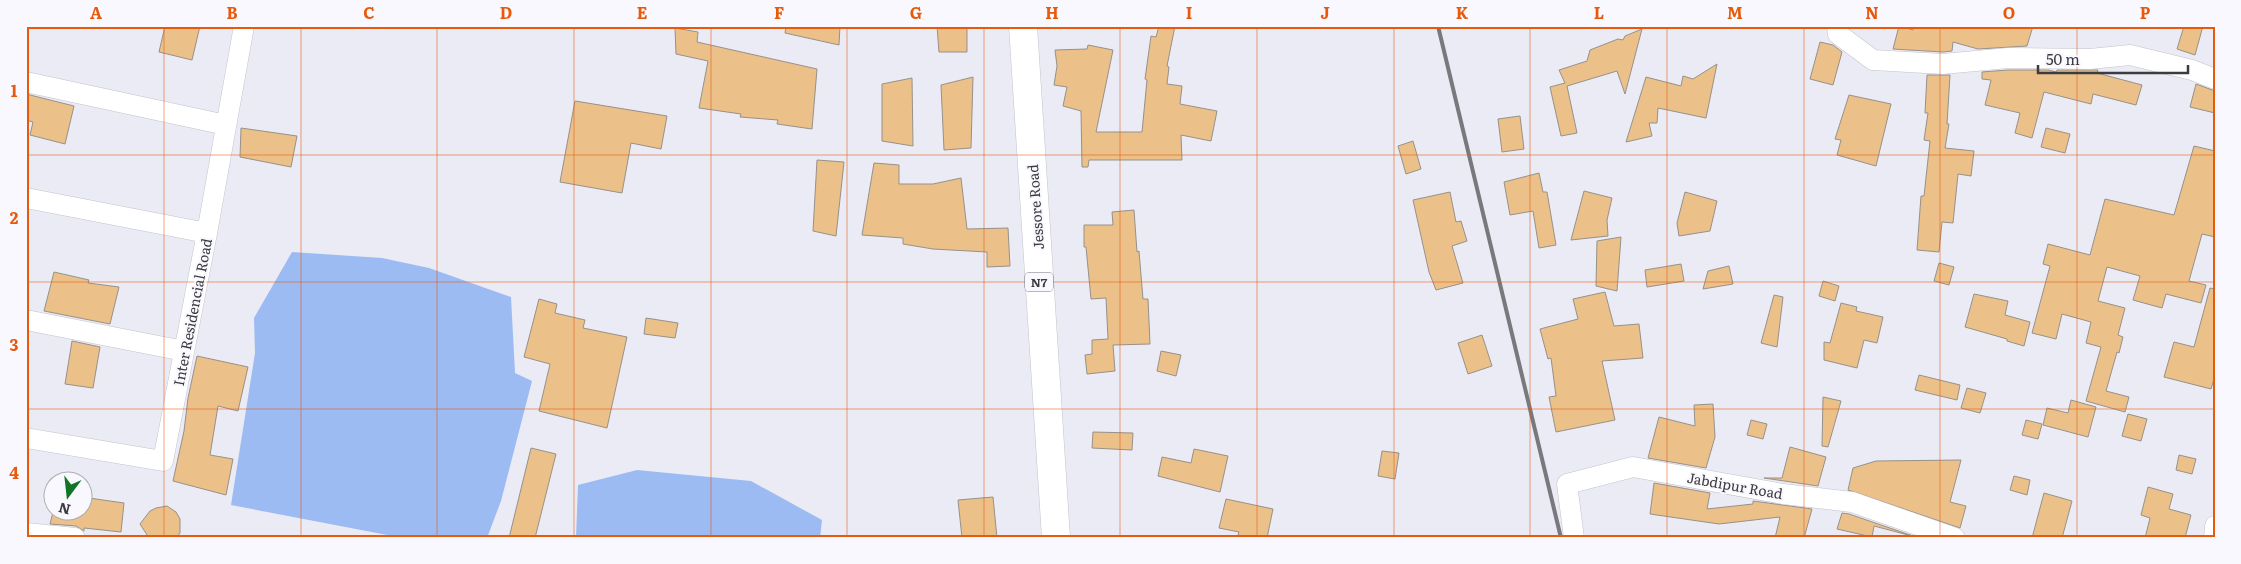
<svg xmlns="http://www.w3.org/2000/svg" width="2241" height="564" font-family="Literata,serif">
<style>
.water{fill:#9cbbf3}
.building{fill:#ebc089;stroke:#97918a}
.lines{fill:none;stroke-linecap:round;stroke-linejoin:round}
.minor-casing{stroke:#c3c3cc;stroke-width:21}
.trunk-casing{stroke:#c3c3cc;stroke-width:29}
.minor{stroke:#fff;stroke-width:20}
.trunk{stroke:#fff;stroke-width:28}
.rail{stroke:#78787d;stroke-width:4}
.grid{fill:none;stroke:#e8590c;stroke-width:1;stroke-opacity:0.55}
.labels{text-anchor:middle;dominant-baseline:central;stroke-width:4;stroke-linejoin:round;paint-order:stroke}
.shield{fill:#f8f8fe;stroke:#747478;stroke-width:1}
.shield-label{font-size:12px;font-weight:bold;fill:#3c3c3f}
.street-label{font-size:14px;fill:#3c3c3f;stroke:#f8f8fe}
.neatline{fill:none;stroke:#e8590c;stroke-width:2}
.grid-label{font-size:16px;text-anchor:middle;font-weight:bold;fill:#e8590c}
</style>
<rect width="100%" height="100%" fill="#eaebf4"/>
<!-- water -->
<path class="water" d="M292 252 382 258 429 268 511 297 515 373 532 381 501 501 487 538H403L231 505 255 353 254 318Z
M637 470 751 481 822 520 820 538H576L578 485Z"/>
<!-- building -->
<path class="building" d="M165 26H200L192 60 159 52Z
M786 26H840L839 45 785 33Z
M937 26H967V52H939Z
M1159 26H1175L1167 66 1169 67 1167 84 1182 86 1180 104 1217 111 1211 141 1181 135 1182 160H1089L1088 167H1082L1081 111 1063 106 1067 87 1054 85 1057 66 1055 50 1087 49 1088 45 1113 50 1096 132H1142L1147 80 1145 79 1151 36 1156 37Z
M1899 26 1913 30 1914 26H2033L2027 46 1978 49 1953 42 1952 51 1943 52 1893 49Z
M2184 26H2203L2195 55 2177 49Z
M675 28 698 32 697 42 817 69 812 129 777 124 778 120 740 117 741 114 699 108 708 61 676 54Z
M1642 29 1625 94 1617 71 1567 86 1577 133 1561 136 1550 87 1565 83 1559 70 1587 61 1590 50 1618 39 1623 40 1625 36Z
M1820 42 1833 45 1842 52 1833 85 1810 79Z
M1717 64 1706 118 1658 108 1657 123H1649L1652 136 1626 142 1646 77 1681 86 1683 76 1693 79Z
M2008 70H2049L2056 72 2057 70H2098L2097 73 2142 85 2136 105 2093 94 2091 104 2044 92 2032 138 2015 133 2020 113 1985 105 1991 80 1982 79V72Z
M1927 75H1950L1947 124H1949L1945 148 1974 151 1971 176 1958 174 1953 223 1942 222 1939 252 1917 250 1921 196H1924L1930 141 1924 140 1928 113H1925Z
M973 77 971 148 944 150 941 85Z
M912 78 913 146 882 141V84Z
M2196 84 2215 91V113L2190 107Z
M26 94 74 106 65 144 30 135 33 122 26 120Z
M1849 95 1891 104 1876 166 1837 155 1841 140 1835 139Z
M575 101 667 116 661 149 631 143 622 193 560 182Z
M1520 116 1524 149 1502 152 1498 119Z
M241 128 297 136 291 167 240 157Z
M2046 128 2070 134 2065 153 2041 147Z
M1413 141 1421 169 1406 174 1398 146Z
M2194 146 2215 151V237L2202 234 2189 281 2206 285 2201 303 2166 294 2162 308 2133 300 2140 276 2107 267 2098 301 2125 308 2118 335 2123 337 2119 353 2117 352 2106 391 2129 397 2125 412 2086 401 2101 347 2086 343 2091 322 2062 314 2056 339 2032 333 2050 266 2043 264 2048 244 2090 255 2105 199 2174 215Z
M817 160 844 162 836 236 813 231Z
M874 163 899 165V184H933L961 178 967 229 1008 228 1010 266 987 267V252L933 249 903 244V238L862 235Z
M1539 173 1543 192H1547L1556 245 1539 248 1533 211 1510 215 1504 182Z
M1584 191 1612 198 1607 220 1608 236 1571 240Z
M1450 192 1456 222 1461 221 1467 241 1452 246 1463 283 1436 290 1429 272 1413 200Z
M1685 192 1717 201 1710 231 1679 236 1677 223Z
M1134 210 1137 252 1139 251 1143 299H1148L1150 344 1113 345 1115 371 1087 374 1085 355 1092 354V340L1108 339 1106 298 1091 299 1086 247H1084V225H1113L1112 212Z
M1621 237 1617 291 1596 286 1597 241Z
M1939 263 1954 267 1949 285 1934 281Z
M1681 264 1684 281 1647 287 1645 270Z
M1729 266 1733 284 1703 289 1708 271Z
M54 272 89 280 88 283 119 287 110 324 44 311Z
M1823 281 1839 286 1835 301 1819 296Z
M2210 288 2215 289V376L2211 389 2164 377 2174 342 2194 347Z
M1605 292 1614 326 1639 324 1643 358 1602 361 1615 420 1556 432 1549 397 1556 396 1551 358 1548 359 1540 329 1578 319 1573 299Z
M1974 294 2008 301 2005 315 2030 322 2024 346 2007 341V339L1965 327Z
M1774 295 1783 297 1777 347 1761 343Z
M539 299 557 304 555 313 585 320 583 328 627 337 607 428 539 411 550 364 524 357Z
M1841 303 1857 307 1856 311 1883 317 1877 343 1864 340 1857 368 1824 360V342L1830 343Z
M646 318 678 323 675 338 644 334Z
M1482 335 1492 366 1468 374 1458 343Z
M72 341 100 347 93 388 65 384Z
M1161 351 1181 355 1176 376 1157 371Z
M197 356 248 367 238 411 218 406 210 455 233 459 226 495 173 481 184 431 188 398Z
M1919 375 1960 385 1957 400 1915 390Z
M1967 388 1986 393 1980 413 1961 408Z
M1823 397 1841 401 1828 447 1822 446Z
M2071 400 2096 407 2088 437 2043 425 2047 408 2068 413Z
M1713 404 1715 437 1706 468 1648 458 1659 417 1695 426 1694 405Z
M2128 414 2147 419 2141 441 2122 436Z
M1751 420 1767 424 1763 439 1747 435Z
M2026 420 2042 424 2038 439 2022 435Z
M1093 432 1133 433 1132 450 1092 448Z
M1790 447 1826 457 1818 486 1764 478H1782Z
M531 448 556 454 535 538H509Z
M1194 449 1228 456 1220 492 1158 476 1162 457 1191 463Z
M1382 451 1399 453 1395 479 1378 476Z
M2179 455 2196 459 2192 474 2176 470Z
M1961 460 1950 502 1966 506 1960 528 1848 490 1853 468 1876 461Z
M2014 476 2030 480 2027 495 2010 490Z
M1654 483 1710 493 1707 509 1753 504V501L1812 509 1804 538H1775L1780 517 1719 524 1650 514Z
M2148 487 2173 494 2169 509 2191 515 2185 538H2145L2150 518 2141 515Z
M2044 493 2072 501 2062 538H2032Z
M82 497 124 503 121 532 84 528V531L76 526 50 524 53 512H82Z
M993 497 997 538H962L958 500Z
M1226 499 1273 509 1267 538H1250L1238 535 1239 532 1219 528Z
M167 506 176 512 180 519V533L176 538H149L140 524 150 511 156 508Z
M1842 513 1849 514 1916 537 1874 526 1872 537 1837 529Z"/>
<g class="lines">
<defs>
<path id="minor" d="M1837 26 1838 34 1873 60 1943 64 2008 58 2090 59 2130 55 2192 70 2215 79
M26 82 226 125
M26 198 207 233
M26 320 184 351
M26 438 163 461 207 233 244 26
M26 533 75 538
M1574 538 1567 484 1633 467 1783 494 1852 502 1955 538
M2214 538 2215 526"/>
<path id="trunk" d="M1023 26 1056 538"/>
</defs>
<!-- minor casing -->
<use href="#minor" class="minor-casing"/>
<!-- trunk casing -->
<use href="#trunk" class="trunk-casing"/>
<!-- minor -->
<use href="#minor" class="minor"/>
<!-- trunk -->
<use href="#trunk" class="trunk"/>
<!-- rail -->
<path class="rail" d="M1438 26 1561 538"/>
</g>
<!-- grid -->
<path class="grid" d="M164 26V538M301 26V538M437 26V538M574 26V538M711 26V538M847 26V538M984 26V538M1120 26V538M1257 26V538M1394 26V538M1530 26V538M1667 26V538M1804 26V538M1940 26V538M2077 26V538M26 155H2215M26 282H2215M26 409H2215"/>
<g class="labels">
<!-- shield labels -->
<rect class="shield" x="1025" y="272.5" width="28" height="19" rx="4"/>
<g class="shield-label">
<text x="1039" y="282">N7</text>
</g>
<!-- street labels -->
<g class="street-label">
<text transform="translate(1035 207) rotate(-94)">Jessore Road</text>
<text transform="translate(192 312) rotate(-79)">Inter Residencial Road</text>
<text transform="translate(1735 485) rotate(10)">Jabdipur Road</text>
</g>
</g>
<!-- border -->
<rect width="2241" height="564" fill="none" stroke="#f8f8fe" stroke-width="55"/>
<!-- north arrow -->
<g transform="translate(68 496) rotate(195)"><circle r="24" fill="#f8f8fe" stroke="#adadb2"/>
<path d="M0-4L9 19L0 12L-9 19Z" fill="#107527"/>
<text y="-8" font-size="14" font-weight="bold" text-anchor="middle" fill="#3c3c3f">N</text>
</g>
<!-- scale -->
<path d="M2038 65v8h150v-8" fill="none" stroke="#3c3c3f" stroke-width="2.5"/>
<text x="2046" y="65" font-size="15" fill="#3c3c3f" stroke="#f8f8fe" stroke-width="4" paint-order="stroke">50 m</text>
<rect x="28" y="28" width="2186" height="508" class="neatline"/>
<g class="grid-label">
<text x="96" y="19">A</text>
<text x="232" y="19">B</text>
<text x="369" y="19">C</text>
<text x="506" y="19">D</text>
<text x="642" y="19">E</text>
<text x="779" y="19">F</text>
<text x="916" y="19">G</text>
<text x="1052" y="19">H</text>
<text x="1189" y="19">I</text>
<text x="1325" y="19">J</text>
<text x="1462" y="19">K</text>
<text x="1599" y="19">L</text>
<text x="1735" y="19">M</text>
<text x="1872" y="19">N</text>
<text x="2009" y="19">O</text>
<text x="2145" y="19">P</text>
<text x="14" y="97">1</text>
<text x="14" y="224">2</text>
<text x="14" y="351">3</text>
<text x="14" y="479">4</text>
</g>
</svg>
